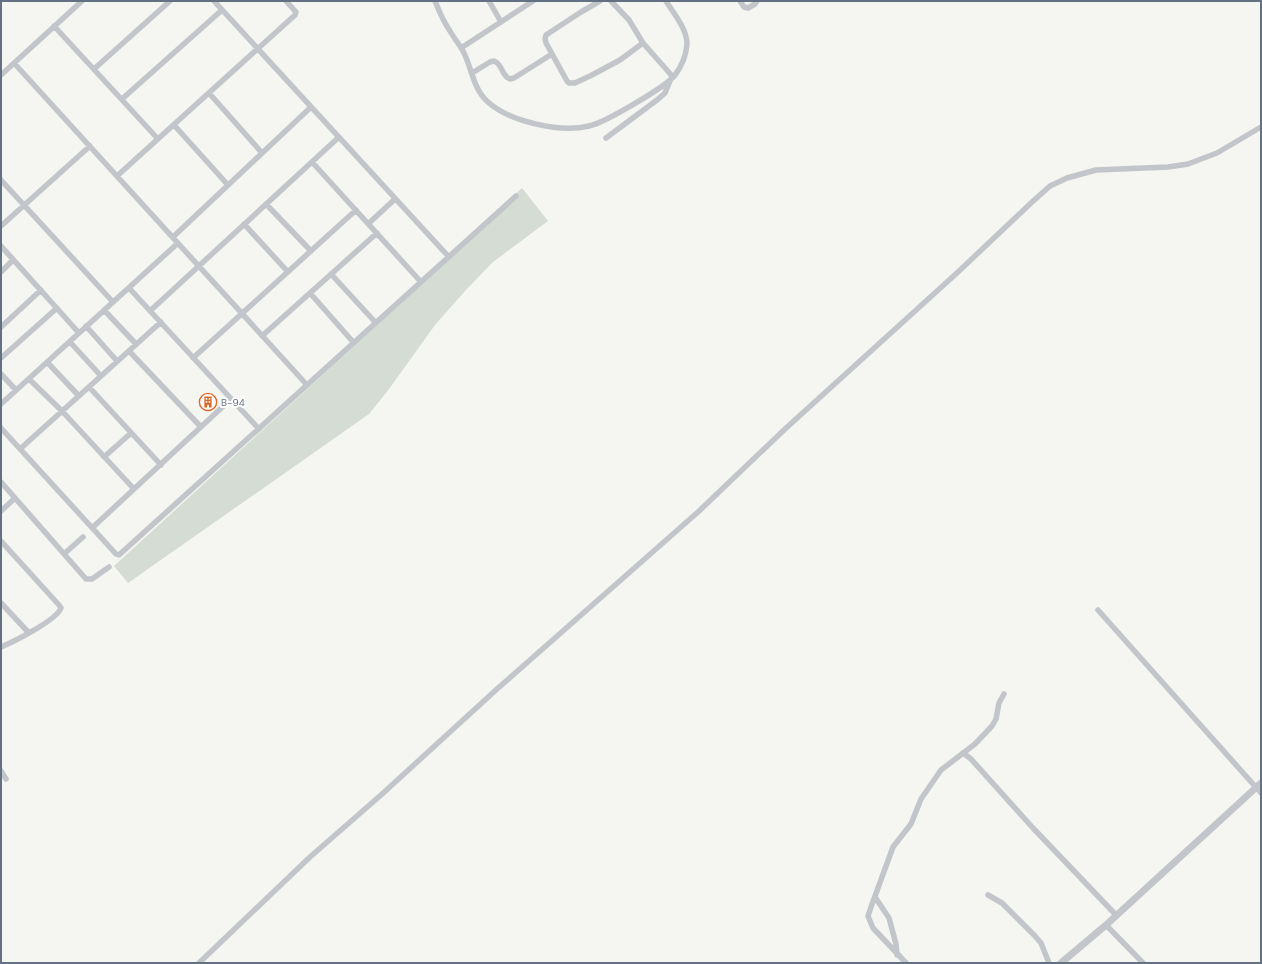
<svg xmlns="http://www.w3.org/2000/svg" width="1262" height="964" font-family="'DM Sans',sans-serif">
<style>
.green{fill:#d5dcd3}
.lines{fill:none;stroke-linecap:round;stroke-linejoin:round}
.minor{stroke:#c2c5c9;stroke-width:5.5}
.tertiary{stroke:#c2c5c9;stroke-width:7}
.labels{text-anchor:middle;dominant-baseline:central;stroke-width:4;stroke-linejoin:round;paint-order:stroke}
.poi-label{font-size:10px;fill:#647182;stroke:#fff;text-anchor:start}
</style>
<rect width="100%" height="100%" fill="#f5f5f1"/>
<!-- green -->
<path class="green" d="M522 188 548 221 493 262 465 291 435 325 389 389 369 414 128 583 114 566 398 306Z"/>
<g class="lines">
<!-- minor -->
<path class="minor" d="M214 1 449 257
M435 1C439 11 443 21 450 31 454 38 459 44 463 51 472 68 473 89 488 102 510 122 561 133 589 126 604 123 666 87 675 75 682 66 686 56 687 44 687 29 674 14 666 1
M489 1 501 22
M600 1 581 12 546 35 545 39 546 43 567 81 569 83H575L592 75 620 60 643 43
M611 1 629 20 643 43 673 77
M740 1 744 7 748 8 755 4 757 1
M54 26 158 139
M461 48 533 1
M14 63 307 385
M94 69 170 1
M472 73 490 62 494 61C503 64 501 76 510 79L514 78 552 54
M1 75 82 1
M209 93 262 153
M122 99 222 10
M174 125 228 185
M606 138 657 100 665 93 670 81
M312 162 421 282
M117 176 295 15 296 12 286 1
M1 180 113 302
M266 204 311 251
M244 224 288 272
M368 224 395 199
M1 226 90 146
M173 237 311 107
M1 246 79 333
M1 272 13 260
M331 274 376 323
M129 288 259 429
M310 293 354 343
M104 310 136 344
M150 311 339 137
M86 326 117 361
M1 327 41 290
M262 336 377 233
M70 342 101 376
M129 351 201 427
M1 358 57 308
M193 358 356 210
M47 362 79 396
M1 374 16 390
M29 379 62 411 134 489
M89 387 161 465
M1 404 178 243
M1 428 116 554 119 555 516 196
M20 449 161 322
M104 457 131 433
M1 482 86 579H92L109 567
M1 511 15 498
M92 528 231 399
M1 541 59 605 61 608C57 620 13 642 1 647
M64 554 83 537
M1 603 29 633
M1098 610 1261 793
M963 753 971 759 1033 828 1116 915
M1 771 6 779
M988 895 1002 903 1035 936 1041 943 1049 963
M875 897 889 918 896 944 897 955
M1106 925 1143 963
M199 963 310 857 381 795 497 689 698 512 785 429 958 272 1031 203 1050 186 1067 178 1096 170 1168 167 1188 164 1217 153 1261 127
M906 963 873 928 868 916 871 907 893 847 911 824 921 799 941 770 975 744 992 726 996 719 999 703 1004 694"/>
<!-- tertiary -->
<path class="tertiary" d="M1061 963 1106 925 1261 783"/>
</g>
<!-- icons -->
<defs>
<symbol id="building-ring" viewBox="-11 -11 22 22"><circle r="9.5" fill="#fff" stroke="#e06827" stroke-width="1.5"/><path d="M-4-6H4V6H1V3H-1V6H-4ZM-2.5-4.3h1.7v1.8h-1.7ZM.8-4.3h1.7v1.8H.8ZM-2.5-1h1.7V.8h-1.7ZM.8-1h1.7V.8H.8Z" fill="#e06827"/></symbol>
</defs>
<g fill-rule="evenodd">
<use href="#building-ring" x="198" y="392" width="20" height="20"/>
</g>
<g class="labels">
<!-- poi labels -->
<g class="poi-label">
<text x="221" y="402">B-94</text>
</g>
</g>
<!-- border -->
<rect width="1262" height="964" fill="none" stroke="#647182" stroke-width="4"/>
</svg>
